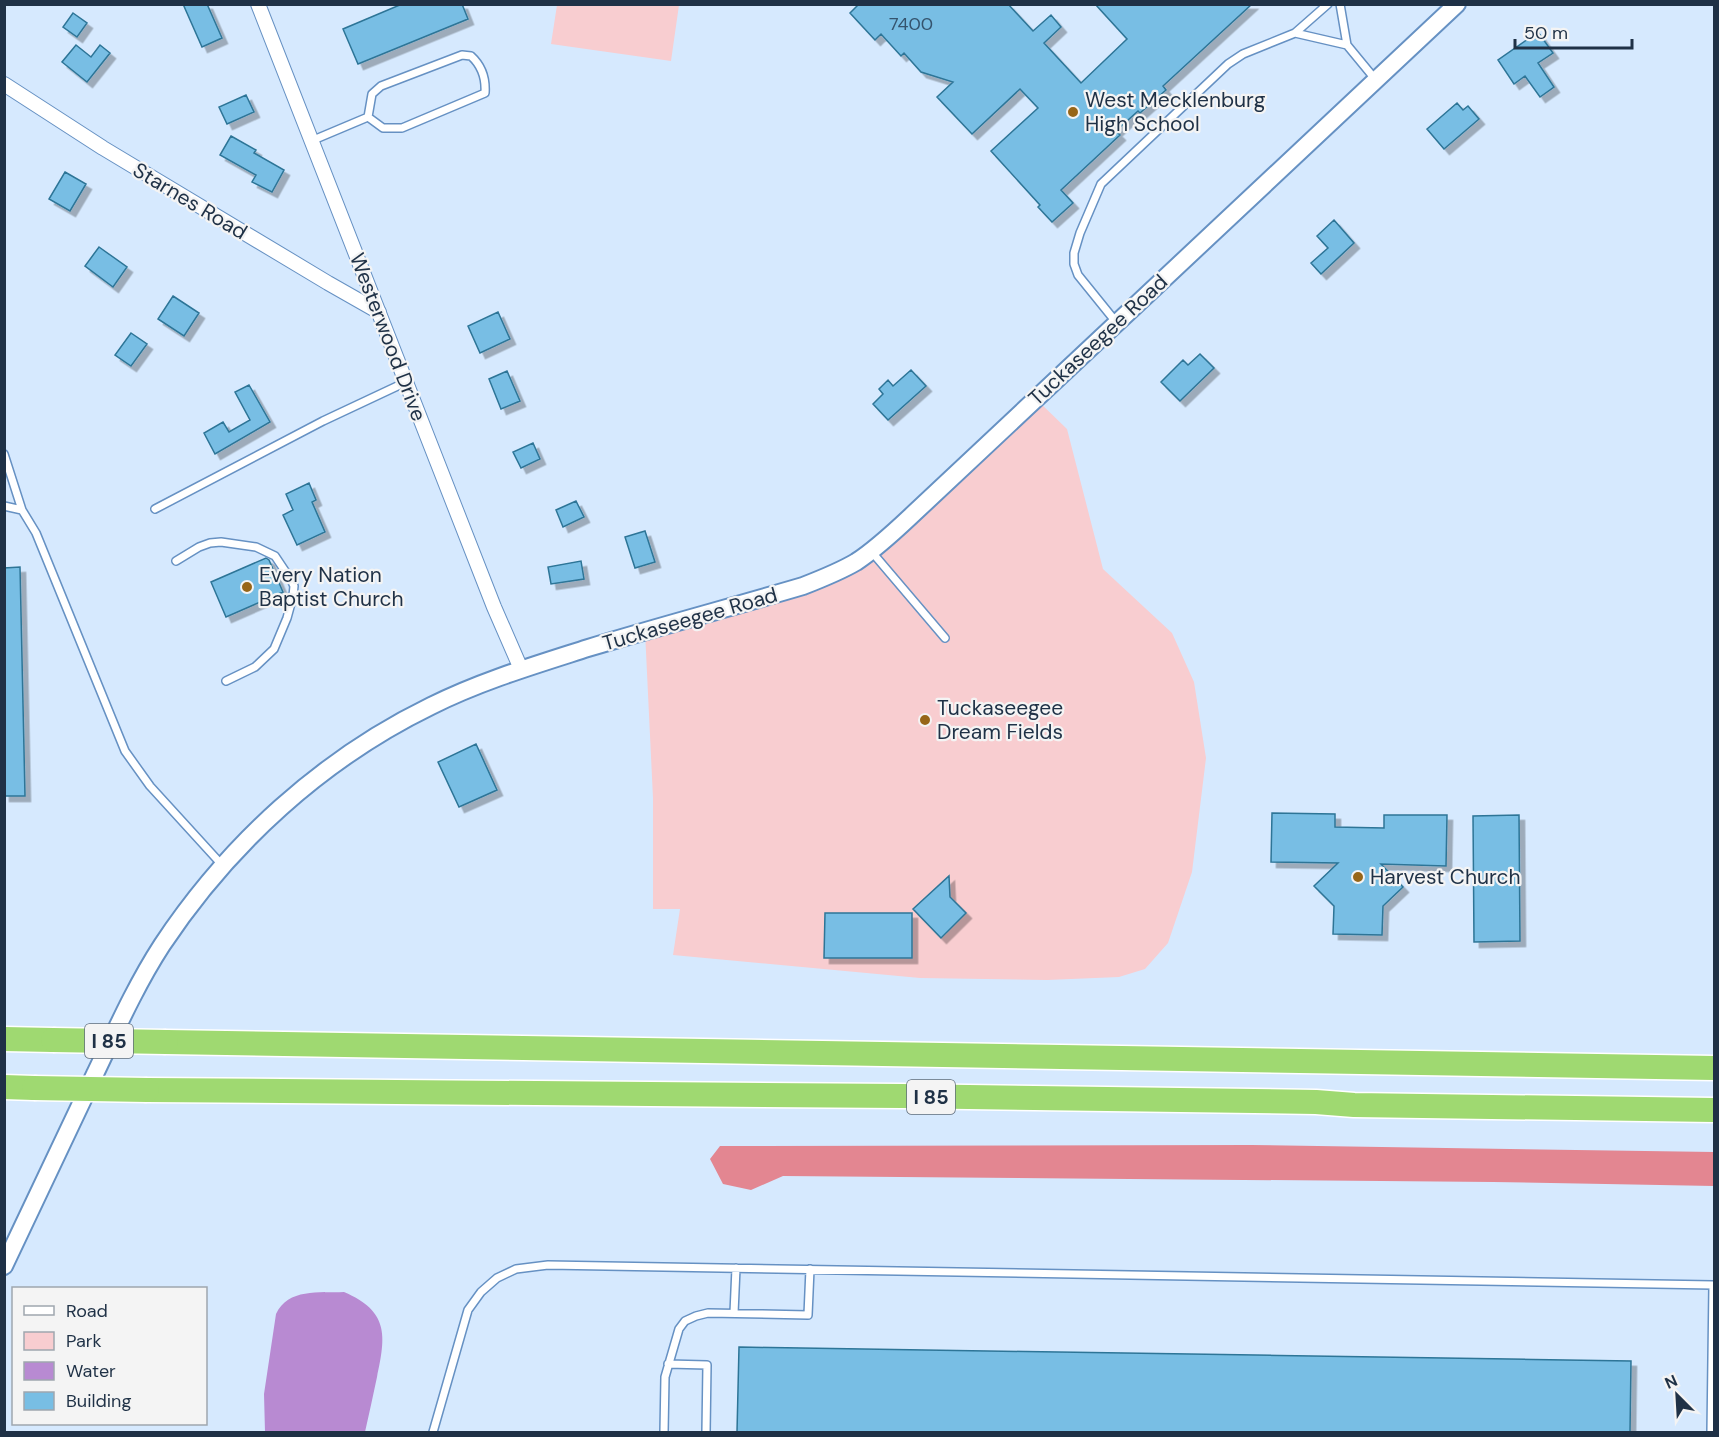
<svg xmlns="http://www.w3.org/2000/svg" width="1719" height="1437" font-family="'DM Sans',sans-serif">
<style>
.green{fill:#f8cdd0}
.forest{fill:#e38691}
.water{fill:#b88ad2}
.building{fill:#78bee4;stroke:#2d7597;stroke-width:1.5;filter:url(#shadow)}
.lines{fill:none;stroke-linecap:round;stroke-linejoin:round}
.service-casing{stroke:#6691c3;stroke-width:10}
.minor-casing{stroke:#6691c3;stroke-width:16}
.tertiary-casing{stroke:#6691c3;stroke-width:20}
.motorway-casing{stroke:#fff;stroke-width:27}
.service{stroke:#fff;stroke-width:7}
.minor{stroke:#fff;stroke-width:14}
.tertiary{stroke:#fff;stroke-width:16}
.motorway{stroke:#9fd971;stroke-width:24}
.motorway-bridge-casing{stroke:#fff;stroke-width:27;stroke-linecap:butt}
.motorway-bridge{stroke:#9fd971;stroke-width:24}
.poi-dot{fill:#976618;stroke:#f4f4f4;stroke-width:2}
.labels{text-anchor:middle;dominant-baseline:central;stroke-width:4.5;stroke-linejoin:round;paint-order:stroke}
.number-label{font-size:18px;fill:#35546e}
.shield{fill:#f4f4f4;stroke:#5f6c7a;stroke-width:1.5}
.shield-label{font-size:20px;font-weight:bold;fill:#1f3146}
.poi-label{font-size:21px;fill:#1f3146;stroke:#f4f4f4;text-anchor:start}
.street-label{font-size:21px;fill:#1f3146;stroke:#f4f4f4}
</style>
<defs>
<filter id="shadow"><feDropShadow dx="5.5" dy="5.5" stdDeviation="0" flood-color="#0004"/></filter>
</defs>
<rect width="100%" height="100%" fill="#d6e9fe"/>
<!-- green -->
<path class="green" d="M557 5H679L671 61 551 44Z
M1036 399 1067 429 1103 569 1172 633 1194 682 1206 758 1192 872 1168 943 1145 969 1119 977 1047 980 920 978 673 955 680 909H653V798L645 631 857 561Z"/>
<!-- forest -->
<path class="forest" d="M1251 1145 1714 1152V1186L1493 1182 783 1176 751 1190 723 1184 710 1159 720 1146Z"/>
<!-- water -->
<path class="water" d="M344 1292C389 1311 386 1336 377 1377 373 1396 369 1414 365 1432H265L264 1394 276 1314C288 1288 319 1293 344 1292Z"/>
<!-- building -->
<path class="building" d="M183 4H207L222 38 202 47Z
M402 4H462L468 19 358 64 343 29Z
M859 4H1008L1033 31 1051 15 1061 27 1044 43 1081 83 1127 39 1095 4H1252L1163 86 1166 90 1140 113 1138 111 1116 131 1120 135 1061 190 1073 203 1052 222 1038 207 1040 205 991 151 1038 108 1020 89 972 134 937 97 953 82 921 72 904 53 901 56 881 34 875 40 850 13Z
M73 13 87 23 77 37 63 27Z
M1538 32 1553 53 1538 63 1554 87 1540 97 1525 76 1514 84 1498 60Z
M76 45 91 57 100 45 110 53 87 82 62 62Z
M246 95 254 112 227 124 219 107Z
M1457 103 1463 110 1468 106 1479 119 1444 149 1427 129Z
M231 136 256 150 254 153 284 170 272 192 252 182 256 175 220 155Z
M65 172 86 184 70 211 49 199Z
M1334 220 1354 243 1321 274 1311 263 1328 248 1317 236Z
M99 247 127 267 113 287 85 266Z
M173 296 199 313 184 336 158 319Z
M498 312 510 339 480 353 468 326Z
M131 333 147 344 131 366 115 355Z
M1200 354 1214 368 1180 401 1161 382 1183 360 1188 365Z
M911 370 926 386 888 420 873 404 883 394 879 389 888 380 893 386Z
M507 371 520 401 501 409 489 379Z
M249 385 270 422 215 454 204 433 223 422 229 432 250 420 235 392Z
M533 443 540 459 521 468 513 452Z
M309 483 316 500 312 502 325 532 297 545 283 515 293 510 286 494Z
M576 501 584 517 563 527 556 510Z
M645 531 655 562 635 568 625 537Z
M266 558 269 560 283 592 226 617 211 582Z
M581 561 584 579 551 584 548 567Z
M20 567 25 796H4V568Z
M476 744 497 790 459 807 438 762Z
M1272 813 1335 814V827L1384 828V815H1447L1446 866 1381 864 1403 887 1383 906 1382 935 1333 934 1334 906 1314 886 1338 863 1271 862Z
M1519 815 1520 941 1474 942 1473 816Z
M949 876 950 897 966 913 941 938 913 909Z
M825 913H912V958H824Z
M739 1347 1631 1361 1630 1432H737Z"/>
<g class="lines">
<defs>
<path id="service" d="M1340 4 1347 45 1375 79
M1295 33 1328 4
M311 141 368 117 372 94 381 86 462 55 471 56C482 66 486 78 485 93L402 128H383L368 117
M1116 322 1078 275 1074 264V253L1080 233 1101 184 1228 64 1243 54 1295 33 1347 45
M4 454 22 510
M4 506 22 510 36 533 125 751 150 786 223 866
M155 509 323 421 406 382
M871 551 945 638
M176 561 199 547 210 543 221 542 256 547 275 556 291 580 294 586 293 596 287 618 274 649 255 667 226 681
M734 1313 736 1268
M668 1364 707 1365 706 1432
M433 1432 468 1310 481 1292 497 1278 516 1269 548 1265 1713 1285 1711 1432
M664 1432 665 1377 679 1329 685 1321 696 1316 708 1313 808 1315 810 1269"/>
<path id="minor" d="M258 4 494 607 521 669
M4 84 103 148 328 283 379 312"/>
<path id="tertiary" d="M4 1266C35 1202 65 1138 95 1074 116 1030 136 985 162 945 229 844 322 759 431 706 481 681 535 665 588 648 660 626 732 607 803 586 821 579 839 572 856 562 876 549 894 532 911 516L1457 4"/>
<path id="motorway" d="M4 1039 53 1040
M166 1042 1714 1068
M4 1087 34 1088
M147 1090 902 1096 1316 1102 1354 1105 1714 1110"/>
</defs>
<!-- service casing -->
<use href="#service" class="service-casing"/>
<!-- minor casing -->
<use href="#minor" class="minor-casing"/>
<!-- tertiary casing -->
<use href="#tertiary" class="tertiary-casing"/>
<!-- motorway casing -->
<use href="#motorway" class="motorway-casing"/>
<!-- service -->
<use href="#service" class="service"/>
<!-- minor -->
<use href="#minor" class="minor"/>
<!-- tertiary -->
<use href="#tertiary" class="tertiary"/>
<!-- motorway -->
<use href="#motorway" class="motorway"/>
<defs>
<path id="motorway-bridge" d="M53 1040 166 1042
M34 1088 147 1090"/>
</defs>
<!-- motorway-bridge casing -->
<use href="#motorway-bridge" class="motorway-bridge-casing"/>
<!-- motorway-bridge -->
<use href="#motorway-bridge" class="motorway-bridge"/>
</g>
<!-- markers -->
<g class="poi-dot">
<circle cx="1073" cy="112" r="6"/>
<circle cx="247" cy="587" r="6"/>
<circle cx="925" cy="720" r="6"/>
<circle cx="1358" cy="877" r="6"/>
</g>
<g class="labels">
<!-- number labels -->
<g class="number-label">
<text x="911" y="24">7400</text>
</g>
<!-- shield labels -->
<g class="shield">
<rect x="85" y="1024" width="48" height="34" rx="4.5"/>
<rect x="907" y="1080" width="48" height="34" rx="4.5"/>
</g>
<g class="shield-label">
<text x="109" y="1041">I 85</text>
<text x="931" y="1097">I 85</text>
</g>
<!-- poi labels -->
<g class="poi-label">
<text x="1085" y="100">West Mecklenburg<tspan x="1085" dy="24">High School</tspan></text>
<text x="259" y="575">Every Nation<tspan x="259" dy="24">Baptist Church</tspan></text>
<text x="937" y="708">Tuckaseegee<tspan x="937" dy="24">Dream Fields</tspan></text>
<text x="1370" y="877">Harvest Church</text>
</g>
<!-- street labels -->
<g class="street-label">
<text transform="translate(190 201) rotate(31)">Starnes Road</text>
<text transform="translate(388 337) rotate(69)">Westerwood Drive</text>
<text transform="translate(1098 340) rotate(-43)">Tuckaseegee Road</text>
<text transform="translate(690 619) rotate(-16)">Tuckaseegee Road</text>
</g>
</g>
<!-- border -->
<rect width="1719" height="1437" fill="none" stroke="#1f3146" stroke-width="12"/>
<!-- legend -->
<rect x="12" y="1287" width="195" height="138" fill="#f4f4f4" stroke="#9fa6ae" stroke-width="1.5"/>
<rect x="24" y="1306" width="30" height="9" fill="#ffffff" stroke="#9fa6ae" stroke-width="1.5"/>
<text x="66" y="1317" font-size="18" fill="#1f3146">Road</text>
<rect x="24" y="1332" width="30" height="18" fill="#f8cdd0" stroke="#9fa6ae" stroke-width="1.5"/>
<text x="66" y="1347" font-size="18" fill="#1f3146">Park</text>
<rect x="24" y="1362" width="30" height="18" fill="#b88ad2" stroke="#9fa6ae" stroke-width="1.5"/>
<text x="66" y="1377" font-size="18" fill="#1f3146">Water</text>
<rect x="24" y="1392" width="30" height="18" fill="#78bee4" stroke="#9fa6ae" stroke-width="1.5"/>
<text x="66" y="1407" font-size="18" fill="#1f3146">Building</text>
<!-- north arrow -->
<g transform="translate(1677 1395) rotate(336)" stroke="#f4f4f4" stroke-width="4.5" paint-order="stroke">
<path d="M0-4.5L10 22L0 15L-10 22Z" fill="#1f3146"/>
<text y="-9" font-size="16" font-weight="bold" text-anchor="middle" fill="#1f3146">N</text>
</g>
<!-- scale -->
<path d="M1515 39v9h117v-9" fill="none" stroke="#1f3146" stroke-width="3"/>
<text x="1524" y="39" font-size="18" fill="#1f3146" stroke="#f4f4f4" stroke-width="4.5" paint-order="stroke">50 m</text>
</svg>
